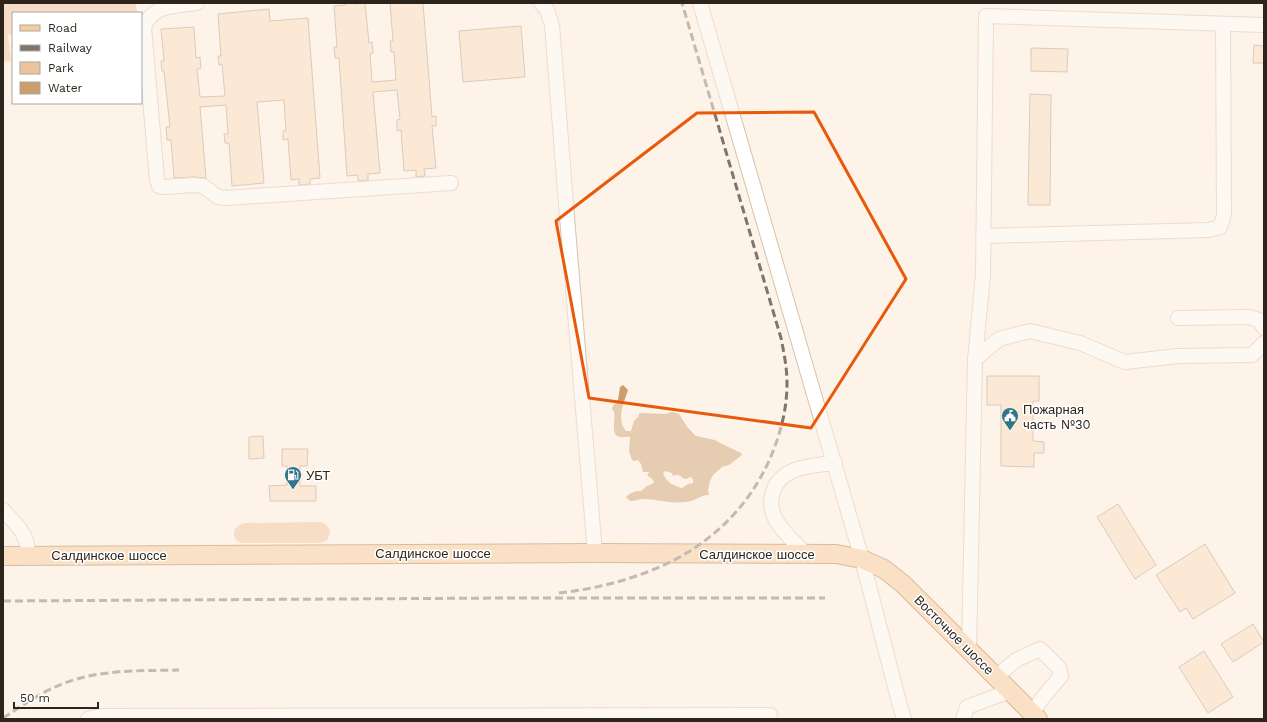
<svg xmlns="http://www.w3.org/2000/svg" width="1267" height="722" font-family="'Work Sans',sans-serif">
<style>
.green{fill:#ebc49b}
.water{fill:#cb9e6b;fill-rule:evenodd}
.building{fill:#f8dbbd;stroke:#b19b85}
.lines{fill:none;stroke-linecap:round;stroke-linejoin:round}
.minor-casing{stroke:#d8c2ab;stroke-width:16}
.major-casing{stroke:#ab7b43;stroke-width:20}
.minor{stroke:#fff;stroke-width:14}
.major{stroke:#f5cc9b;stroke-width:18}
.rail{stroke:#7e756b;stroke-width:3;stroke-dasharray:8 4;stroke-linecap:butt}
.marked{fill:none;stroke:#e8590c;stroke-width:3;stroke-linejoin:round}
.labels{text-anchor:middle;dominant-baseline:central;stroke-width:3;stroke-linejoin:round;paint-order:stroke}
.poi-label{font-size:13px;fill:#2d241b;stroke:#fff;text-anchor:start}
.street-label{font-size:13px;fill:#2d241b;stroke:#fff}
</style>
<rect width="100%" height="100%" fill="#fdf3e9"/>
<!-- green -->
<path class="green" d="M3 3H136L137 13H13V34L8 35 11 61 3 62Z
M321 522C327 524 330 528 330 534L327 540 320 543H242L236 540C231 531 236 525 245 523Z"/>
<!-- water -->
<path class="water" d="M623 385 628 390C624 402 616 420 626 431H631L634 421 639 416V413L665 414 672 412 676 413 679 414 688 428 696 436 715 440 720 443 741 453 742 455 729 465 722 467 713 475 710 481 708 490 709 495C700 495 694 502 685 502 671 504 657 499 643 499 639 499 635 501 631 501 628 500 628 499 626 497 631 492 635 491 641 491L647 486 654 483 653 480 647 475 649 472H643L641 464 638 460 634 461 632 460 629 451 630 437C626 436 623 438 620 437 610 436 616 418 614 412 614 411 613 410 612 410L613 406 618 400 620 387ZM665 471 672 473 673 476C681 472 680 479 686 479 688 478 689 477 691 477L693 480V483L688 484 682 488C674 486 666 482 663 473Z"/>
<!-- building -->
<path class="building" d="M344 3H355V4L365 3 369 43 372 42 373 53 370 54 372 82 396 80 394 52H391L390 41H393L390 3H423L432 117 436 116V126H432L436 168 424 169 425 176 416 177V170L404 171 401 130 397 131V120L400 119 397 90 373 92 380 173 368 174V180L358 181V175L347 176 339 58H335L334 47H337L334 6 345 5Z
M269 9 270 21 308 18 320 178 310 179V184L299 185V179L291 180 288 139 283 140V131H286L284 100 257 102 264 183 232 186 229 143H225L224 134H228L226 105 200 107 206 178 193 177 174 178 171 140H167L166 127H170L164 71H162L161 61H164L161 29 194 27 196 58 200 57 201 68 197 69 200 97 225 96 222 64 219 65 218 56H221L218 14Z
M521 26 525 77 463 82 459 31Z
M1254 45 1264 46V63H1253Z
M1031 48 1068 49 1067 72 1031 71Z
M1030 94 1051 95 1050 205H1028Z
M987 376H1039V401H1033V441L1044 442V453H1034V467L1001 466V405H987Z
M263 436 264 458 249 459V437Z
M282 449H308L307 466H300V486H316V501H270L269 486 287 485V466H282Z
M1118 504 1156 565 1135 579 1097 517Z
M1205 544 1235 593 1193 619 1186 608 1180 612 1156 575Z
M1253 624 1264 642 1233 662 1221 644Z
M1204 651 1233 697 1208 713 1179 667Z"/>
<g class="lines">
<defs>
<path id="minor" d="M197 3C176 6 153 4 144 27L157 180 159 186 165 187 194 185 203 186 218 197 226 198 451 183
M541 3 547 10 552 25 567 217 595 553
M700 3 862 559 900 706 904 719
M983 236 1209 230 1220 227 1224 215 1223 24
M1178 318 1249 317 1259 320 1264 328
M975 359 999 339 1030 331 1080 343 1125 362 1178 356 1252 355 1264 343
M3 510C18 526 27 533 29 556
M806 554C796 544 785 534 777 522 772 514 770 505 772 496 777 467 812 465 835 463
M969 650 975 359 983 275 986 16 1264 25
M996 677 1016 660 1040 649 1059 668 1061 676 1044 696 1032 713
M88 719 95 717 104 716 770 715
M963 719 967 707 1010 691"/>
<path id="major" d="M3 556 595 553 836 554 862 559 884 569 903 584 1038 719"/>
</defs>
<!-- minor casing -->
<use href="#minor" class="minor-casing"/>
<!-- major casing -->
<use href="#major" class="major-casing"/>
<!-- minor -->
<use href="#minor" class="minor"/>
<!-- major -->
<use href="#major" class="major"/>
<!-- rail -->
<path class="rail" d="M559 593C595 589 631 580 664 565 720 539 761 494 779 434 784 418 787 401 787 383 787 368 784 353 781 338L682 3
M3 601 509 598H825
M3 718C20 707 37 695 55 687 94 669 137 671 179 670"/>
</g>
<!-- marked area -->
<path d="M0 0H1267V722H0ZM814 112 906 279 811 428 589 398 556 221 697 113Z" fill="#fdf3e9" fill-opacity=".55" fill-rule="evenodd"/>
<path class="marked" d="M814 112 906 279 811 428 589 398 556 221 697 113Z"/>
<!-- icons -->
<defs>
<symbol id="civic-pin" viewBox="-11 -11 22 30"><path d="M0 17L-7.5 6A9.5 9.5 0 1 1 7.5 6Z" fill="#337587" stroke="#fff"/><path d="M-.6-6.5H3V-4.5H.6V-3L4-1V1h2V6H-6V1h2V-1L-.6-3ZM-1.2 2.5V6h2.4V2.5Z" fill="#fff"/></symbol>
<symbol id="fuel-pin" viewBox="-11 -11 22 30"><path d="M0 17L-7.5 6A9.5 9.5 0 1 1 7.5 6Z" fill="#337587" stroke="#fff"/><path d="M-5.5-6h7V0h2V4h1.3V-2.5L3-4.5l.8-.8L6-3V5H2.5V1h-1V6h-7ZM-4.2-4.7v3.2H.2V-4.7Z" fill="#fff"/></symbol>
</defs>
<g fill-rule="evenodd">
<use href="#civic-pin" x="1000" y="406" width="20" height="27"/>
<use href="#fuel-pin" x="283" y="465" width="20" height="27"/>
</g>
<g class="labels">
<!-- poi labels -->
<g class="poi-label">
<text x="1023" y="409">Пожарная<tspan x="1023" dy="15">часть №30</tspan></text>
<text x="306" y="475">УБТ</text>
</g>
<!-- street labels -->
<g class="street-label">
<text x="433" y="553">Салдинское шоссе</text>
<text x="757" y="554">Салдинское шоссе</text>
<text x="109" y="555">Салдинское шоссе</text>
<text transform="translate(954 635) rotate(45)">Восточное шоссе</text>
</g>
</g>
<!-- border -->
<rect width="1267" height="722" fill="none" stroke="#2d241b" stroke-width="8"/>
<!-- legend -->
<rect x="12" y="12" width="130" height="92" fill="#ffffff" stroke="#aba7a4"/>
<rect x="20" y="25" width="20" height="6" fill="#f5cc9b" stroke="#aba7a4"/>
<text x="48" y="32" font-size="12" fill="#2d241b">Road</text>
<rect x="20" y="45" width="20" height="6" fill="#7e756b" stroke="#aba7a4"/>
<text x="48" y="52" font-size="12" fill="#2d241b">Railway</text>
<rect x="20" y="62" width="20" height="12" fill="#ebc49b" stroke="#aba7a4"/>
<text x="48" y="72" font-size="12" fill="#2d241b">Park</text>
<rect x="20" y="82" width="20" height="12" fill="#cb9e6b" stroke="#aba7a4"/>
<text x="48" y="92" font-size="12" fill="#2d241b">Water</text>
<!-- scale -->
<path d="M14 702v6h84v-6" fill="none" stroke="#2d241b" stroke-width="2"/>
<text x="20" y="702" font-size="12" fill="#2d241b" stroke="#ffffff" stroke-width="3" paint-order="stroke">50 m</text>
</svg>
